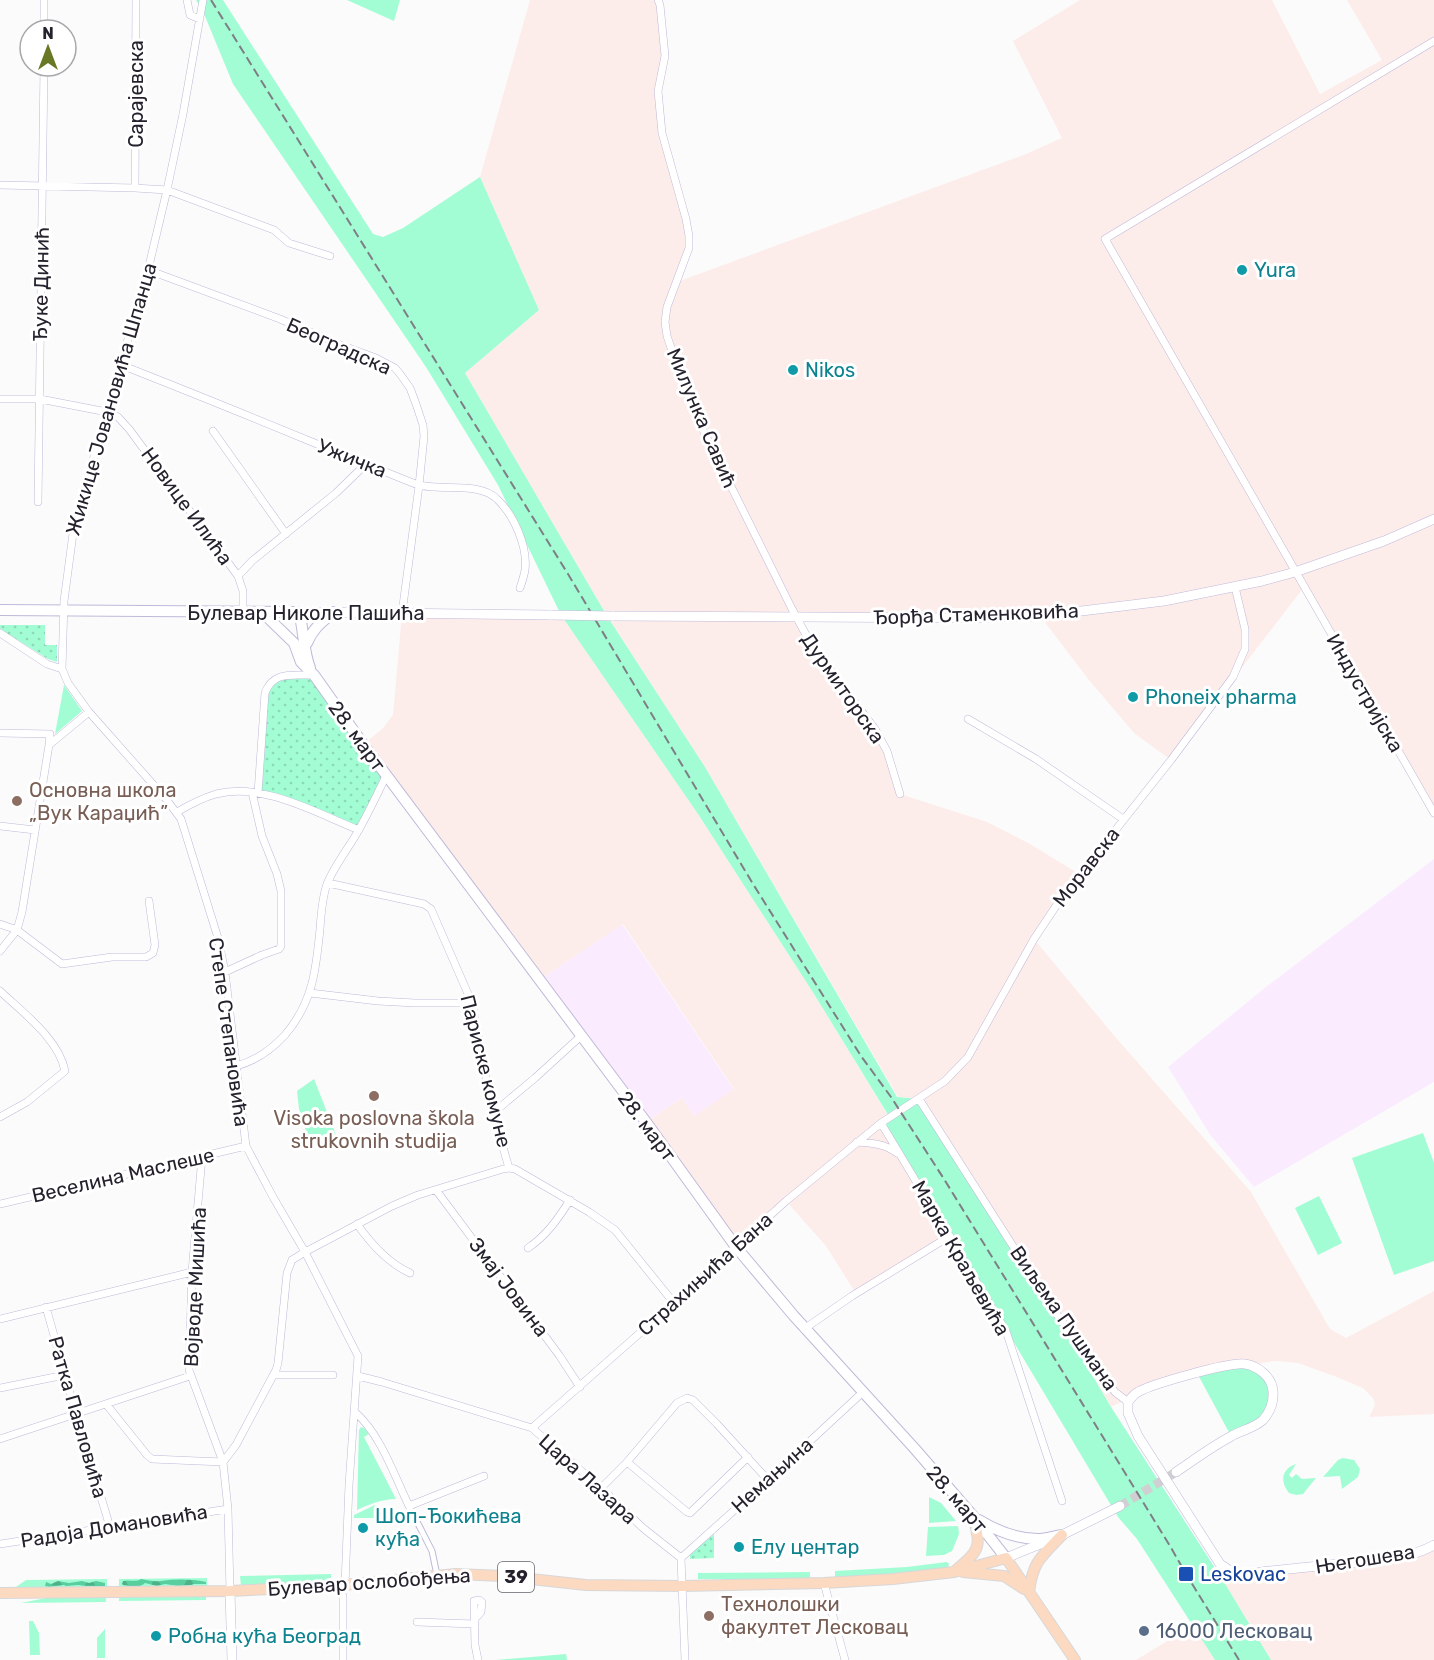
<svg xmlns="http://www.w3.org/2000/svg" width="1434" height="1660" font-family="Rubik,sans-serif">
<style>
.commercial{fill:#fbebfe}
.industrial{fill:#fdedea}
.grass{fill:#a2fdd4}
.forest{fill:url(#forest-firs)}
.park{fill:url(#park-dots)}
.lines{fill:none;stroke-linecap:round;stroke-linejoin:round}
.tertiary-tunnel{stroke:#d0d0d2;stroke-width:9;stroke-dasharray:9 4.5;stroke-linecap:butt}
.pedestrian-casing{stroke:#bfb9d9;stroke-width:7}
.minor-casing{stroke:#bfb9d9;stroke-width:8}
.tertiary-casing{stroke:#bfb9d9;stroke-width:10}
.secondary-casing{stroke:#bfb9d9;stroke-width:12}
.primary-casing{stroke:#d8d7d9;stroke-width:12}
.pedestrian{stroke:#fff;stroke-width:5}
.minor{stroke:#fff;stroke-width:7}
.tertiary{stroke:#fff;stroke-width:9}
.secondary{stroke:#fff;stroke-width:10}
.primary{stroke:#fcdac1;stroke-width:10}
.rail{stroke:#7f7e85;stroke-width:2;stroke-dasharray:9 4.5;stroke-linecap:butt}
.tertiary-bridge-casing{stroke:#bfb9d9;stroke-width:10;stroke-linecap:butt}
.tertiary-bridge{stroke:#fff;stroke-width:9}
.culture-dot{fill:#0f9aa8;stroke:#fff;stroke-width:2}
.education-dot{fill:#8d6e63;stroke:#fff;stroke-width:2}
.transit-dot{fill:#1a4fb4;stroke:#fff;stroke-width:2}
.service-dot{fill:#5c6f8a;stroke:#fff;stroke-width:2}
.labels{text-anchor:middle;dominant-baseline:central;stroke-width:6;stroke-linejoin:round;paint-order:stroke}
.shield{fill:#fff;stroke:#66646d;stroke-width:1.5}
.shield-label{font-size:18px;font-weight:bold;fill:#25222e}
.street-label{font-size:20px;fill:#25222e;stroke:#fff}
.culture-label{font-size:20px;fill:#0d838f;stroke:#fff;text-anchor:start}
.education-label{font-size:20px;fill:#785e54;stroke:#fff;text-anchor:start}
.transit-label{font-size:20px;fill:#164399;stroke:#fff;text-anchor:start}
.service-label{font-size:20px;fill:#4e5e75;stroke:#fff;text-anchor:start}
</style>
<defs>
<pattern id="forest-firs" width="22" height="20" patternUnits="userSpaceOnUse" patternTransform="scale(1.5)"><rect width="22" height="20" fill="#59ce9f"/><path d="M5 1l3.5 6h-7zM16 11l3.5 6h-7z" fill="#4db189"/></pattern>
<pattern id="park-dots" width="8" height="8" patternUnits="userSpaceOnUse" patternTransform="scale(1.5)"><rect width="8" height="8" fill="#a2fdd4"/><path d="M2 2h.1M6 6h.1" fill="none" stroke="#8bd9b6" stroke-width="1.8" stroke-linecap="round"/></pattern>
</defs>
<rect width="100%" height="100%" fill="#fbfbfb"/>
<!-- commercial -->
<path class="commercial" d="M1434 859V1082L1254 1187 1211 1136 1168 1067 1266 987Z
M622 924 734 1090 694 1117 682 1098 646 1122 539 980Z"/>
<!-- industrial -->
<path class="industrial" d="M530 0H658L665 56 658 91 662 133 689 236 677 282 1026 154 1062 138 1013 41 1080 0H1272L1320 94 1382 60 1347 0H1434V813L1304 587 1171 760 1134 733 1089 680 1040 616H797L811 644 875 729 900 794 987 822 1030 844 1079 874 1034 939 1111 1032 1251 1192 1330 1329 1346 1338 1434 1291V1414L1369 1417 1375 1405 1373 1398 1363 1388 1334 1376 1298 1363 1276 1361 1262 1363 1253 1366H1227L1132 1396 1111 1407 1055 1312 919 1099 898 1097 705 767 607 616 465 373 539 310 480 177Z
M402 613 561 615 698 814 814 994 890 1119 950 1236 855 1292 826 1246 786 1201 736 1247 646 1122 682 1098 694 1116 734 1089 623 924 539 980 363 745 383 728 393 715Z
M1434 1545V1660H1271L1224 1582 1246 1574 1361 1562Z
M1194 1625 1215 1660H1136Z"/>
<!-- grass -->
<path class="grass" d="M196 0H223L373 234 383 237 403 228 480 177 539 310 465 373 607 616 705 767 897 1097 919 1099 1055 1312 1111 1407 1224 1582 1271 1660H1215L1137 1539 1118 1517 883 1123 890 1118 814 994 698 814 561 615 498 485 426 367 233 84 202 9Z
M347 0H400L394 21Z
M64 685 82 711 55 734Z
M314 1079 336 1135 311 1148 299 1109 297 1091Z
M1423 1133 1434 1163V1261L1394 1275 1352 1158Z
M1319 1196 1342 1243 1318 1255 1295 1208Z
M1242 1364 1271 1382 1270 1411 1231 1436 1197 1373Z
M361 1427 364 1428 369 1434 364 1437 396 1499C382 1499 370 1504 357 1510L359 1430Z
M1343 1458 1354 1460 1360 1469 1358 1477 1342 1489 1340 1476 1323 1477 1338 1460Z
M1296 1464 1289 1475 1292 1478 1296 1474 1302 1479 1316 1478 1303 1494 1296 1495 1289 1493C1280 1482 1281 1469 1296 1464Z
M929 1497 941 1503 956 1521 929 1523Z
M375 1505V1518H354V1515Z
M958 1526 959 1534 952 1551 944 1555 926 1556 928 1527Z
M947 1562 949 1564 948 1568 908 1573 835 1578V1571L907 1567Z
M810 1572V1579H698V1573Z
M331 1574V1583L241 1586 240 1576Z
M207 1578V1587L119 1588V1579Z
M107 1579V1588L13 1589 26 1580Z
M206 1596V1600L119 1601V1597Z
M46 1598H106V1602L21 1603Z
M29 1621H33L39 1633 40 1655H30Z
M105 1629V1658H97V1638Z
M566 1654 567 1660H496Z"/>
<!-- forest -->
<path class="forest" d="M141 1579C147 1580 155 1582 161 1581 176 1579 191 1579 206 1582V1584H194L191 1585 178 1586 165 1584 157 1586 145 1583C139 1589 131 1586 123 1585L122 1584 123 1581C129 1579 135 1583 141 1579Z
M58 1581 69 1583 82 1581 89 1583 96 1581 105 1583V1586H86L78 1585 66 1586 64 1585 49 1587 45 1586 46 1582 51 1584Z"/>
<!-- park -->
<path class="park" d="M0 625H45V645H57V662L48 659 0 629Z
M314 675 386 776 359 830 258 793 265 693 272 680Z
M714 1534V1558L690 1559V1554Z"/>
<g class="lines">
<!-- tertiary-tunnel -->
<path class="tertiary-tunnel" d="M1120 1506 1176 1472"/>
<defs>
<path id="pedestrian" d="M409 1506 432 1551 437 1575"/>
<path id="minor" d="M187 0 190 15 200 19
M203 0 183 114 167 190 148 270 74 526 64 601 62 669 68 683 89 712 166 799 181 819 218 938 225 972 246 1146 273 1197 305 1252 358 1356 349 1485 345 1585
M658 0 660 5 665 56 658 91 662 133 686 219 689 236V248L667 307 665 322 667 336 684 386 704 432 791 607 811 644 875 729 887 751 900 794
M44 30V0
M1434 41 1105 239 1434 813
M0 185 135 188 167 190 274 230 289 243 330 256
M135 188 136 0
M148 270 280 319 338 344 376 358 395 368 400 374 410 388 416 404 423 425 424 436 419 486 402 613
M121 365C219 403 316 444 413 483 437 493 478 480 497 499 514 515 528 547 525 570 524 576 522 582 520 588
M0 399H40L107 412 118 417 129 429 238 576 243 591V612
M213 431 286 534
M38 502 44 66
M238 576 252 561 336 493 366 464
M0 633 47 664 62 669
M968 719 1036 759 1123 819
M0 733 50 734 49 745
M258 793 265 693C273 670 294 676 314 675
M177 812C189 805 202 798 216 794 263 782 316 813 359 830
M0 826 35 830
M328 883 424 904 431 909 472 1003 493 1113 509 1168
M0 924 17 930 62 964 112 957H146L153 953 155 945 149 901
M0 951 17 930 22 912 49 745 89 712
M225 972 262 955 279 949 281 946V891L277 874 262 836 252 792
M0 991C22 1012 59 1039 65 1071L27 1102 0 1117
M310 993 378 1001 415 1003H472
M236 1066C256 1061 271 1050 285 1035 313 1002 316 970 320 929 321 914 322 898 327 884 334 866 348 849 357 833 368 814 377 795 386 776
M919 1099 1055 1312 1115 1392 1128 1402
M493 1113 535 1078 581 1036
M881 1123 1006 1331 1062 1501
M857 1142C872 1143 885 1144 897 1153
M202 1157 192 1272 189 1370 223 1462 228 1509 230 1591
M436 1190 559 1355 580 1387
M0 1204 246 1146
M357 1224C371 1244 388 1263 410 1273
M528 1248C546 1236 558 1219 570 1200
M46 1307 76 1414 110 1527
M0 1319 192 1272
M804 1329 852 1296 950 1236
M274 1375H333
M358 1376 382 1382 532 1428 601 1488 643 1528 681 1558 685 1660
M0 1388 65 1375
M106 1404 147 1455 152 1459 223 1462
M355 1412C381 1435 394 1475 409 1506L484 1476
M532 1428 674 1303 786 1201 881 1123 945 1081 968 1057 1034 939 1060 900 1171 760 1233 677 1245 649V629L1235 587
M0 1439 190 1376
M223 1462 236 1445 276 1370 278 1363 287 1273 292 1260 305 1252 392 1206 418 1195 503 1169 509 1168 515 1169 589 1212 615 1230 674 1303
M627 1462 687 1512 690 1513 748 1457
M601 1488 627 1462 677 1403 687 1398 693 1400 717 1424 768 1480
M0 1544 228 1509
M681 1558 768 1480 863 1392
M824 1583 845 1660
M475 1619 481 1612 482 1602 479 1600 474 1601 475 1645 478 1660
M417 1622 475 1624
M343 1660V1596"/>
<path id="tertiary" d="M299 612 551 615
M612 616 969 618 1040 616 1098 609 1164 601 1262 581 1295 572 1384 541 1434 519
M1176 1472C1194 1460 1211 1447 1230 1437 1241 1430 1253 1429 1263 1420 1270 1412 1274 1402 1273 1391 1272 1377 1258 1366 1245 1364 1229 1362 1152 1384 1138 1392 1134 1394 1131 1398 1128 1402V1413L1138 1436 1220 1564 1232 1572 1246 1574C1277 1570 1308 1567 1339 1564 1369 1561 1408 1560 1434 1545
M1006 1558 1062 1535 1120 1506
M230 1591 232 1660"/>
<path id="secondary" d="M0 610 299 612
M299 612C304 631 303 650 310 668
M263 613 294 643 301 662 314 675 363 744 646 1122 736 1247 794 1316 915 1449 973 1516 1006 1558
M307 643C313 628 322 622 334 612
M979 1520C997 1531 1017 1539 1038 1539 1046 1539 1054 1536 1062 1535"/>
<path id="primary" d="M956 1570C981 1549 981 1547 973 1516
M963 1572 1004 1576 1024 1589
M1029 1592C1033 1561 1041 1557 1062 1535
M0 1593 230 1591 293 1588 333 1586 456 1574 503 1576 586 1585 682 1586 824 1583 893 1579 954 1572 1006 1558 1075 1660"/>
</defs>
<!-- pedestrian casing -->
<use href="#pedestrian" class="pedestrian-casing"/>
<!-- minor casing -->
<use href="#minor" class="minor-casing"/>
<!-- tertiary casing -->
<use href="#tertiary" class="tertiary-casing"/>
<!-- secondary casing -->
<use href="#secondary" class="secondary-casing"/>
<!-- primary casing -->
<use href="#primary" class="primary-casing"/>
<!-- pedestrian -->
<use href="#pedestrian" class="pedestrian"/>
<!-- minor -->
<use href="#minor" class="minor"/>
<!-- tertiary -->
<use href="#tertiary" class="tertiary"/>
<!-- secondary -->
<use href="#secondary" class="secondary"/>
<!-- primary -->
<use href="#primary" class="primary"/>
<!-- rail -->
<path class="rail" d="M211 0 568 574 753 884 861 1056 891 1097 944 1179 1170 1546 1186 1574 1239 1660"/>
<defs>
<path id="tertiary-bridge" d="M551 615 612 616"/>
</defs>
<!-- tertiary-bridge casing -->
<use href="#tertiary-bridge" class="tertiary-bridge-casing"/>
<!-- tertiary-bridge -->
<use href="#tertiary-bridge" class="tertiary-bridge"/>
</g>
<!-- markers -->
<g class="culture-dot">
<circle cx="1242" cy="270" r="6"/>
<circle cx="793" cy="370" r="6"/>
<circle cx="1133" cy="697" r="6"/>
<circle cx="363" cy="1528" r="6"/>
<circle cx="739" cy="1547" r="6"/>
<circle cx="156" cy="1636" r="6"/>
</g>
<g class="education-dot">
<circle cx="17" cy="801" r="6"/>
<circle cx="374" cy="1096" r="6"/>
<circle cx="709" cy="1616" r="6"/>
</g>
<rect class="transit-dot" x="1178" y="1566" width="16" height="16" rx="3"/>
<circle class="service-dot" cx="1144" cy="1631" r="6"/>
<g class="labels">
<!-- shield labels -->
<rect class="shield" x="498" y="1562" width="36" height="30" rx="4.5"/>
<g class="shield-label">
<text x="516" y="1577">39</text>
</g>
<!-- street labels -->
<g class="street-label">
<text transform="translate(136 94) rotate(-90)">Сарајевска</text>
<text transform="translate(41 284) rotate(-89)">Ђуке Динић</text>
<text transform="translate(339 346) rotate(24)">Београдска</text>
<text transform="translate(111 399) rotate(-74)">Жикице Јовановића Шпанца</text>
<text transform="translate(702 418) rotate(67)">Милунка Савић</text>
<text transform="translate(352 458) rotate(22)">Ужичка</text>
<text transform="translate(187 506) rotate(54)">Новице Илића</text>
<text x="306" y="613">Булевар Николе Пашића</text>
<text transform="translate(976 614) rotate(-2)">Ђорђа Стаменковића</text>
<text transform="translate(843 688) rotate(55)">Дурмиторска</text>
<text transform="translate(1365 693) rotate(60)">Индустријска</text>
<text transform="translate(357 736) rotate(54)">28. март</text>
<text transform="translate(1086 867) rotate(-52)">Моравска</text>
<text transform="translate(229 1032) rotate(82)">Степе Степановића</text>
<text transform="translate(486 1071) rotate(76)">Париске комуне</text>
<text transform="translate(647 1126) rotate(53)">28. март</text>
<text transform="translate(123 1175) rotate(-13)">Веселина Маслеше</text>
<text transform="translate(961 1258) rotate(60)">Марка Краљевића</text>
<text transform="translate(705 1274) rotate(-42)">Страхињића Бана</text>
<text transform="translate(195 1287) rotate(-87)">Војводе Мишића</text>
<text transform="translate(509 1287) rotate(53)">Змај Јовина</text>
<text transform="translate(1064 1318) rotate(55)">Виљема Пушмана</text>
<text transform="translate(78 1417) rotate(74)">Ратка Павловића</text>
<text transform="translate(772 1475) rotate(-42)">Немањина</text>
<text transform="translate(588 1479) rotate(42)">Цара Лазара</text>
<text transform="translate(957 1499) rotate(49)">28. март</text>
<text transform="translate(114 1526) rotate(-9)">Радоја Домановића</text>
<text transform="translate(1365 1559) rotate(-9)">Његошева</text>
<text transform="translate(369 1582) rotate(-4)">Булевар ослобођења</text>
</g>
<!-- culture labels -->
<g class="culture-label">
<text x="1254" y="270">Yura</text>
<text x="805" y="370">Nikos</text>
<text x="1145" y="697">Phoneix pharma</text>
<text x="375" y="1516">Шоп-Ђокићева<tspan x="375" dy="23">кућа</tspan></text>
<text x="751" y="1547">Елу центар</text>
<text x="168" y="1636">Робна кућа Београд</text>
</g>
<!-- education labels -->
<g class="education-label">
<text x="29" y="790">Основна школа<tspan x="29" dy="23">„Вук Караџић”</tspan></text>
<text x="374" y="1118" text-anchor="middle">Visoka poslovna škola<tspan x="374" dy="23">strukovnih studija</tspan></text>
<text x="721" y="1604">Технолошки<tspan x="721" dy="23">факултет Лесковац</tspan></text>
</g>
<!-- transit labels -->
<g class="transit-label">
<text x="1200" y="1574">Leskovac</text>
</g>
<!-- service labels -->
<g class="service-label">
<text x="1156" y="1631">16000 Лесковац</text>
</g>
</g>
<!-- north arrow -->
<g transform="translate(48 48)"><circle r="28" fill="#ffffff" stroke="#a8a7ab" stroke-width="1.5"/>
<path d="M0-4.5L10 22L0 15L-10 22Z" fill="#687825"/>
<text y="-9" font-size="16" font-weight="bold" text-anchor="middle" fill="#25222e">N</text>
</g>
</svg>
